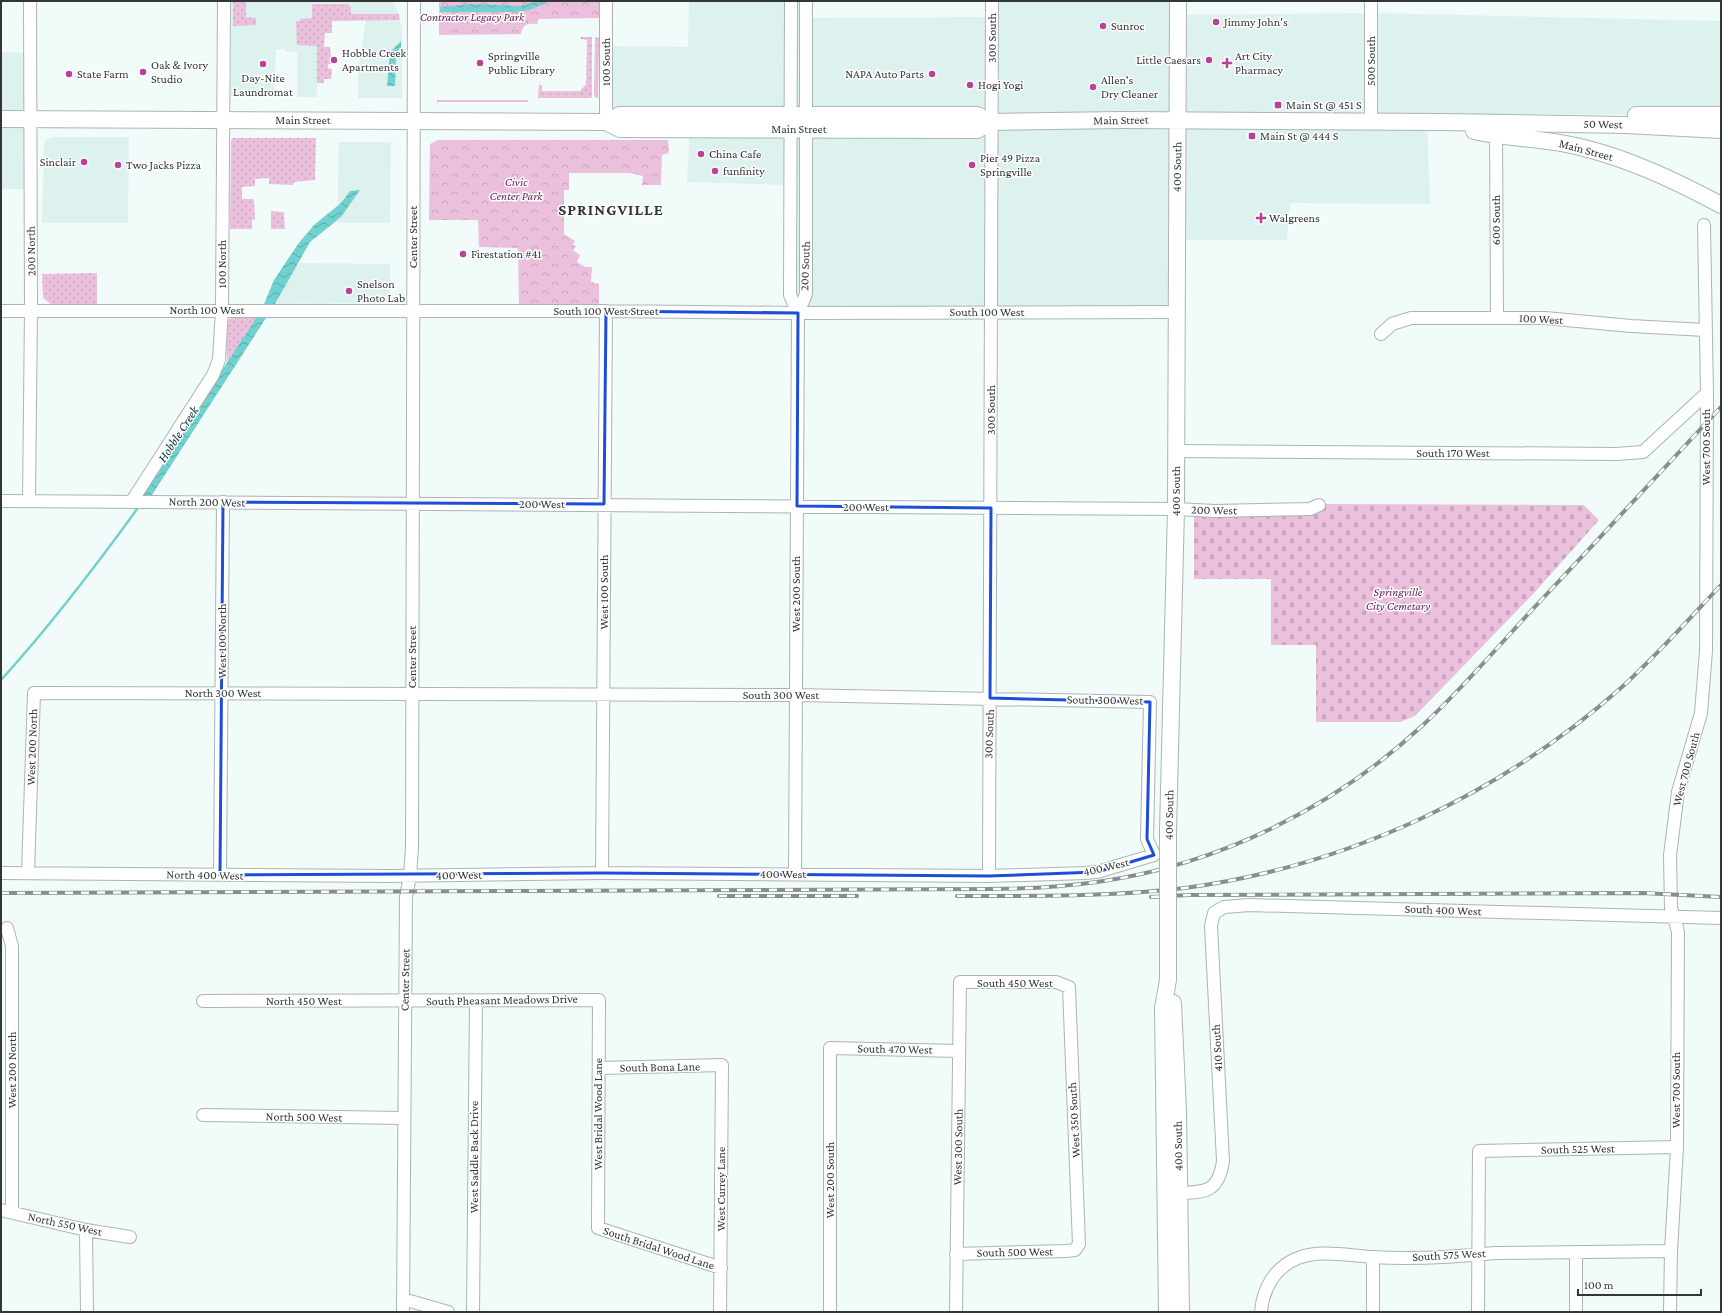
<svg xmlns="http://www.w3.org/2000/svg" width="1722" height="1313" font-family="'Crimson Pro',serif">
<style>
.built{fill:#ddf1ef}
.grass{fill:url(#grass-dots)}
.forest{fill:url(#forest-crowns)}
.cemetery{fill:url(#cemetery-stones)}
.water{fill:url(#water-waves)}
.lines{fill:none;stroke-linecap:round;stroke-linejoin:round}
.stream{stroke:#70d1ce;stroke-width:2.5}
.minor-casing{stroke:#aab5b4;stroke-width:14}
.major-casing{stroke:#aab5b4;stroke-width:18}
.minor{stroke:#fff;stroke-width:12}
.major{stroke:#fff;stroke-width:16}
.rail-casing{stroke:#878f8e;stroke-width:4}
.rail{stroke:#fff;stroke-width:2.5;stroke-dasharray:8;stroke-linecap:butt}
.major-bridge-casing{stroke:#aab5b4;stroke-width:18;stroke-linecap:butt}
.major-bridge{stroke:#fff;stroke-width:16}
.marked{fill:none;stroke:#1d4ed8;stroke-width:3;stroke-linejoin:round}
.poi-dot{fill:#b8429a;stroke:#fff;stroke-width:1.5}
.labels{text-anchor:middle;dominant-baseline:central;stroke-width:3;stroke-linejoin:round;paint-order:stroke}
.park-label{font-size:12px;font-style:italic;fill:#6b2359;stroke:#fff}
.poi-label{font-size:12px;fill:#323736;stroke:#fff;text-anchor:start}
.street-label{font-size:12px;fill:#323736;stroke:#fff}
.water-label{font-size:13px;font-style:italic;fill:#033434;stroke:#fff}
.district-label{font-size:16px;font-weight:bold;letter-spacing:1px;fill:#323736;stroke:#fff}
</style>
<defs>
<pattern id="grass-dots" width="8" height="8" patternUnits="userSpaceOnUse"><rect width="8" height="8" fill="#ebc0dc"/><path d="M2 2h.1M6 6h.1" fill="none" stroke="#caa6bd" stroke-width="1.8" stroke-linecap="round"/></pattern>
<pattern id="forest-crowns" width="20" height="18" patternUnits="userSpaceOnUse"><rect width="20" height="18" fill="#ebc0dc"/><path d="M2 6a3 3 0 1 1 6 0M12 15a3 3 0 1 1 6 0" fill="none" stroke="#caa6bd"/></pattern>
<pattern id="cemetery-stones" width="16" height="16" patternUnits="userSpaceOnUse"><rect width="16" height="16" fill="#ebc0dc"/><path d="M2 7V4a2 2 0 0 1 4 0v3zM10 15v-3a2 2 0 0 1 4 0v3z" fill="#caa6bd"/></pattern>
<pattern id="water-waves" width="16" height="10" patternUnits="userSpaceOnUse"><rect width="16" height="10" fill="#70d1ce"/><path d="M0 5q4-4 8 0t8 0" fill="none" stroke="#5daaa8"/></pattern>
</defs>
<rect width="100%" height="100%" fill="#f0fbfa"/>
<!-- built -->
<path class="built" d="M231 1H393L399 16 402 31V98H358V71L366 19 318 17 317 97H297V52H285V49H276L274 97H231Z
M689 1H806V18L992 17V1H1178V15L1371 13 1721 21V115L1537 114 1427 119 1430 204 1290 203 1287 240H1177L1176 312 798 313 791 185 687 182 690 129 606 122V46L688 47Z
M1 52 30 53V189H1Z
M52 137H129L128 223H42L44 144 48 139Z
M339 142H391L390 223H337Z
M297 263 390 264V303L275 304Z"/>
<!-- grass -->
<path class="grass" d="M233 1H246V17L256 18V25L233 26Z
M312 4H348L351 8V14H399L400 20 332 21V33H325L324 47H330L332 64H328V68L332 69 331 79H324V83H317V46L297 45 296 21H300V19L312 18Z
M580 37H592V97L590 98H538L539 84 542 86V91H580L586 84 587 40 581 39Z
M595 37 599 38 598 98H596L594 96Z
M437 100H529L527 102H437Z
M233 138H316L315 180 294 182 293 185 269 184V178L255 179V186L242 187V199H254L255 220H252V229H230L231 140Z
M271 211 284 212 285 229H271Z
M97 273V305H52L43 298 42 274Z
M236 317 256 318 227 363 226 323 229 319Z"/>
<!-- forest -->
<path class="forest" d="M439 1H599V18L539 19 537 24C529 23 522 24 521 34L439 35Z
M438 140H668L669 153 662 155 661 185H642L643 176 629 173H569V190H564V234L575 241 573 245 576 246 573 250 580 255 577 262 585 267H592L591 282 599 284V303L598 306 519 305 518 248 479 247 478 220H429L430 144Z"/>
<!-- cemetery -->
<path class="cemetery" d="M1317 504 1584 505 1599 520 1534 593 1415 716 1400 722H1316V645H1271V579H1194V505Z"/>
<!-- water -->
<path class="water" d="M538 1H550L529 10 515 12H440V7L471 4 521 6Z
M401 41V50L396 55 395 86H387L390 52Z
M360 190 341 217 310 242 275 304H264L274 280 298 244 314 225 341 203 350 191Z
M256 318H266L150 498H139Z"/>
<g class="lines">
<!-- stream -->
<path class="stream" d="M1 680C51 625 96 566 140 505"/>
<defs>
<path id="minor" d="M791 1 790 295 798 313
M606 122V1
M1371 122V1
M1496 127 1497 317
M1 311H606L798 313 1176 312
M1381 334 1392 324 1411 318H1545L1631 326 1705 330
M1176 451 1616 454 1643 452 1707 393
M1 501 1176 509 1215 511 1310 509 1319 505
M29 501 31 310 30 1
M132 501 213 375 219 360 222 310 224 1
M1 873 390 876 602 873 989 876 1085 873 1097 872 1154 855 1147 839 1150 702 796 695 34 693 28 872
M602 873 606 311
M795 874 798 313 806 294V1
M220 875 223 502
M989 876 992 1
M7 928 12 946V1212
M203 1001 599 1000 598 1228 721 1268
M599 1068 722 1065 720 1312
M203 1115 404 1118
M1172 1193C1201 1192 1218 1196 1223 1161L1211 926 1214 913 1224 907 1249 905 1721 918
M1 1210 86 1230 130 1237
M86 1230 87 1312
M403 1299 448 1312
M403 1312 406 897 410 876 412 847 414 1
M473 1312 476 1001
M830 1312V1048L959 1051
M956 1312C957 1202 959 1092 960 982H1056L1069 987 1079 1244 1075 1250 1066 1251 956 1254
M1261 1312C1263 1288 1275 1267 1298 1258 1321 1249 1350 1256 1373 1257 1413 1260 1455 1257 1495 1253L1671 1251
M1373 1312V1257
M1478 1312 1479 1151 1677 1147
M1576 1312V1252
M1670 1312 1671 1251 1677 1147 1678 932 1674 916 1671 908 1670 855 1678 792 1701 713 1706 651 1707 393 1704 225"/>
<path id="major" d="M1636 115H1721
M1 119 606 122 620 129 977 130 991 122
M606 122 620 115H977L991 122 1123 120 1442 122 1626 125 1721 130
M1474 131C1509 139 1545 138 1580 147 1630 159 1676 181 1721 205
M1168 831 1176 509 1178 1
M1173 1003 1178 1111 1181 1312
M1167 1312 1163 1008 1168 980V910"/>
</defs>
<!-- minor casing -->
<use href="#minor" class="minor-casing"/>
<!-- major casing -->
<use href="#major" class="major-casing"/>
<!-- minor -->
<use href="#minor" class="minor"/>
<!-- major -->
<use href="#major" class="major"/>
<defs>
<path id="rail" d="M1 893 987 889C1024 889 1061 887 1097 882 1218 865 1334 808 1423 725 1461 690 1495 650 1530 612 1594 544 1657 476 1721 407
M719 896H857
M957 896C1033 896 1110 897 1185 888 1347 866 1500 795 1622 687 1657 655 1689 619 1721 585
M1151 897 1188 895 1643 893 1721 897"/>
</defs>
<!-- rail casing -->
<use href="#rail" class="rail-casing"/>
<!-- rail -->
<use href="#rail" class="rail"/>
<defs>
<path id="major-bridge" d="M1168 910V831"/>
</defs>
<!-- major-bridge casing -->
<use href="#major-bridge" class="major-bridge-casing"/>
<!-- major-bridge -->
<use href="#major-bridge" class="major-bridge"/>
</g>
<!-- marked area -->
<path class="marked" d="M606 311 798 313 797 506 991 508 990 698 1150 702 1147 839 1154 855 1097 872 989 876 602 873 220 875 223 502 604 504Z"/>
<!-- markers -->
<g class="poi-dot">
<circle cx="1216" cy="22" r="4"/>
<circle cx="1103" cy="26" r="4"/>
<circle cx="334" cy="60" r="4"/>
<circle cx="1209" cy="60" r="4"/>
<circle cx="480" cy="63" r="4"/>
<path d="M1225 57h4v4h4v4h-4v4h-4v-4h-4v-4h4z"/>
<circle cx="263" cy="64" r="4"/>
<circle cx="143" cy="72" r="4"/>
<circle cx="69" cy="74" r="4"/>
<circle cx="932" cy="74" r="4"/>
<circle cx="970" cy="85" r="4"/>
<circle cx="1093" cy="87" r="4"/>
<rect x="1274" y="101" width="8" height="8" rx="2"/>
<rect x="1248" y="132" width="8" height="8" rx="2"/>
<circle cx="701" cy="154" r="4"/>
<circle cx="84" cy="162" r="4"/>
<circle cx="118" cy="165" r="4"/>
<circle cx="972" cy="165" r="4"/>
<circle cx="715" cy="171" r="4"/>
<path d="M1259 212h4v4h4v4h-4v4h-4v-4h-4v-4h4z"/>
<circle cx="463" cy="254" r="4"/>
<circle cx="349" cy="291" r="4"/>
</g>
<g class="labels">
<!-- park labels -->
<g class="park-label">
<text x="472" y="17">Contractor Legacy Park</text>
<text x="516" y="182">Civic<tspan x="516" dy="14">Center Park</tspan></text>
<text x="1398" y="592">Springville<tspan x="1398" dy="14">City Cemetary</tspan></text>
</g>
<!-- poi labels -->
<g class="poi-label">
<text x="1224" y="22">Jimmy John's</text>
<text x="1111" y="26">Sunroc</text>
<text x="342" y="53">Hobble Creek<tspan x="342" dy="14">Apartments</tspan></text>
<text x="488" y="56">Springville<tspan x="488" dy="14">Public Library</tspan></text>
<text x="1235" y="56">Art City<tspan x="1235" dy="14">Pharmacy</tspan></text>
<text x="1201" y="60" text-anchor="end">Little Caesars</text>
<text x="151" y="65">Oak &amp; Ivory<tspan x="151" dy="14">Studio</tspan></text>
<text x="77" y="74">State Farm</text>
<text x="924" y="74" text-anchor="end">NAPA Auto Parts</text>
<text x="263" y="78" text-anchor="middle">Day-Nite<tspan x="263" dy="14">Laundromat</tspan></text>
<text x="1101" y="80">Allen's<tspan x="1101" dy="14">Dry Cleaner</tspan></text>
<text x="978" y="85">Hogi Yogi</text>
<text x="1286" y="105">Main St @ 451 S</text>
<text x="1260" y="136">Main St @ 444 S</text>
<text x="709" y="154">China Cafe</text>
<text x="980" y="158">Pier 49 Pizza<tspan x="980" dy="14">Springville</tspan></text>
<text x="76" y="162" text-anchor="end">Sinclair</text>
<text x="126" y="165">Two Jacks Pizza</text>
<text x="723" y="171">funfinity</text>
<text x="1269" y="218">Walgreens</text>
<text x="471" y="254">Firestation #41</text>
<text x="357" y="284">Snelson<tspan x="357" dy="14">Photo Lab</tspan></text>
</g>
<!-- street labels -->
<g class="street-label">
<text transform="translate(992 38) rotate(-90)">300 South</text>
<text transform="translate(1371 61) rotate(-90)">500 South</text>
<text transform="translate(606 62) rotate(-90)">100 South</text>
<text x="303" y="120">Main Street</text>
<text transform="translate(1121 120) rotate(-1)">Main Street</text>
<text transform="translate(1603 124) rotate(1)">50 West</text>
<text x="799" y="129">Main Street</text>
<text transform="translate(1586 150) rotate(15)">Main Street</text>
<text transform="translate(1177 167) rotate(-89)">400 South</text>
<text transform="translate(1496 220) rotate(-90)">600 South</text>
<text transform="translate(413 237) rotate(-90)">Center Street</text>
<text transform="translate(31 251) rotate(-91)">200 North</text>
<text transform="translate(222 264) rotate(-90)">100 North</text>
<text transform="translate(805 266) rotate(-88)">200 South</text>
<text x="207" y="310">North 100 West</text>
<text x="606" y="311">South 100 West Street</text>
<text x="987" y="312">South 100 West</text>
<text transform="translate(1541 319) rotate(3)">100 West</text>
<text transform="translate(991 410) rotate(-90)">300 South</text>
<text transform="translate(1706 447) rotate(-90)">West 700 South</text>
<text x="1453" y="453">South 170 West</text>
<text transform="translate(1176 491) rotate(-90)">400 South</text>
<text transform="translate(207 502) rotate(1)">North 200 West</text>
<text x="542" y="504">200 West</text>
<text x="866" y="507">200 West</text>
<text transform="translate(1214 510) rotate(1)">200 West</text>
<text transform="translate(604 592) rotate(-90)">West 100 South</text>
<text transform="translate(796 594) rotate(-90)">West 200 South</text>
<text transform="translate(222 641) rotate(-90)">West 100 North</text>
<text transform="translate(412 657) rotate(-90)">Center Street</text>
<text x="223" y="693">North 300 West</text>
<text x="781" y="695">South 300 West</text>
<text transform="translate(1105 700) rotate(1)">South 300 West</text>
<text transform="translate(989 734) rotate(-88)">300 South</text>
<text transform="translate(32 747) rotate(-88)">West 200 North</text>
<text transform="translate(1686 769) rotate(-75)">West 700 South</text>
<text transform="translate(1169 815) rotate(-89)">400 South</text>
<text transform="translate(1106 867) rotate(-13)">400 West</text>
<text x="783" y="874">400 West</text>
<text transform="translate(205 875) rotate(1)">North 400 West</text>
<text transform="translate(459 875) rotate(-1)">400 West</text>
<text transform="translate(1443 910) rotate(2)">South 400 West</text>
<text transform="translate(405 980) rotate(-89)">Center Street</text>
<text x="1015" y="983">South 450 West</text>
<text transform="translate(502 1000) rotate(-1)">South Pheasant Meadows Drive</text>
<text x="304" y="1001">North 450 West</text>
<text transform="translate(1217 1048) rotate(-93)">410 South</text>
<text transform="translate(895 1049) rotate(1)">South 470 West</text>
<text transform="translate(660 1067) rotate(-1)">South Bona Lane</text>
<text transform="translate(12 1070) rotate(-90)">West 200 North</text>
<text transform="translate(1676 1090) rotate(-90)">West 700 South</text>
<text transform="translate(598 1114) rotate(-90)">West Bridal Wood Lane</text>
<text transform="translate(304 1117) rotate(1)">North 500 West</text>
<text transform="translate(1074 1120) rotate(-93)">West 350 South</text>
<text transform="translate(1178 1146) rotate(-91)">400 South</text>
<text transform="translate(958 1147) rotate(-89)">West 300 South</text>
<text transform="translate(1578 1149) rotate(-1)">South 525 West</text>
<text transform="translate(474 1157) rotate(-90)">West Saddle Back Drive</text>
<text transform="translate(830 1180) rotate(-90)">West 200 South</text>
<text transform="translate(721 1189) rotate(-90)">West Currey Lane</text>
<text transform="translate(65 1224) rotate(12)">North 550 West</text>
<text transform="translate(659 1248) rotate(18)">South Bridal Wood Lane</text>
<text transform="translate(1015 1252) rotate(-1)">South 500 West</text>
<text transform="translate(1449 1255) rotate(-3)">South 575 West</text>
</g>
<!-- water labels -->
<g class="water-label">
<text transform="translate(178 434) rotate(-57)">Hobble Creek</text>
</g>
<!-- district labels -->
<g class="district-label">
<text x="611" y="209">SPRINGVILLE</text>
</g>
</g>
<!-- border -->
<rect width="1722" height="1313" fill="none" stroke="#323736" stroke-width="4"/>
<!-- scale -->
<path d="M1578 1289v6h123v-6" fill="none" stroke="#323736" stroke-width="2"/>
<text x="1584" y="1289" font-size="12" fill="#323736" stroke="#ffffff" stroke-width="3" paint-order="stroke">100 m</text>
</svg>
